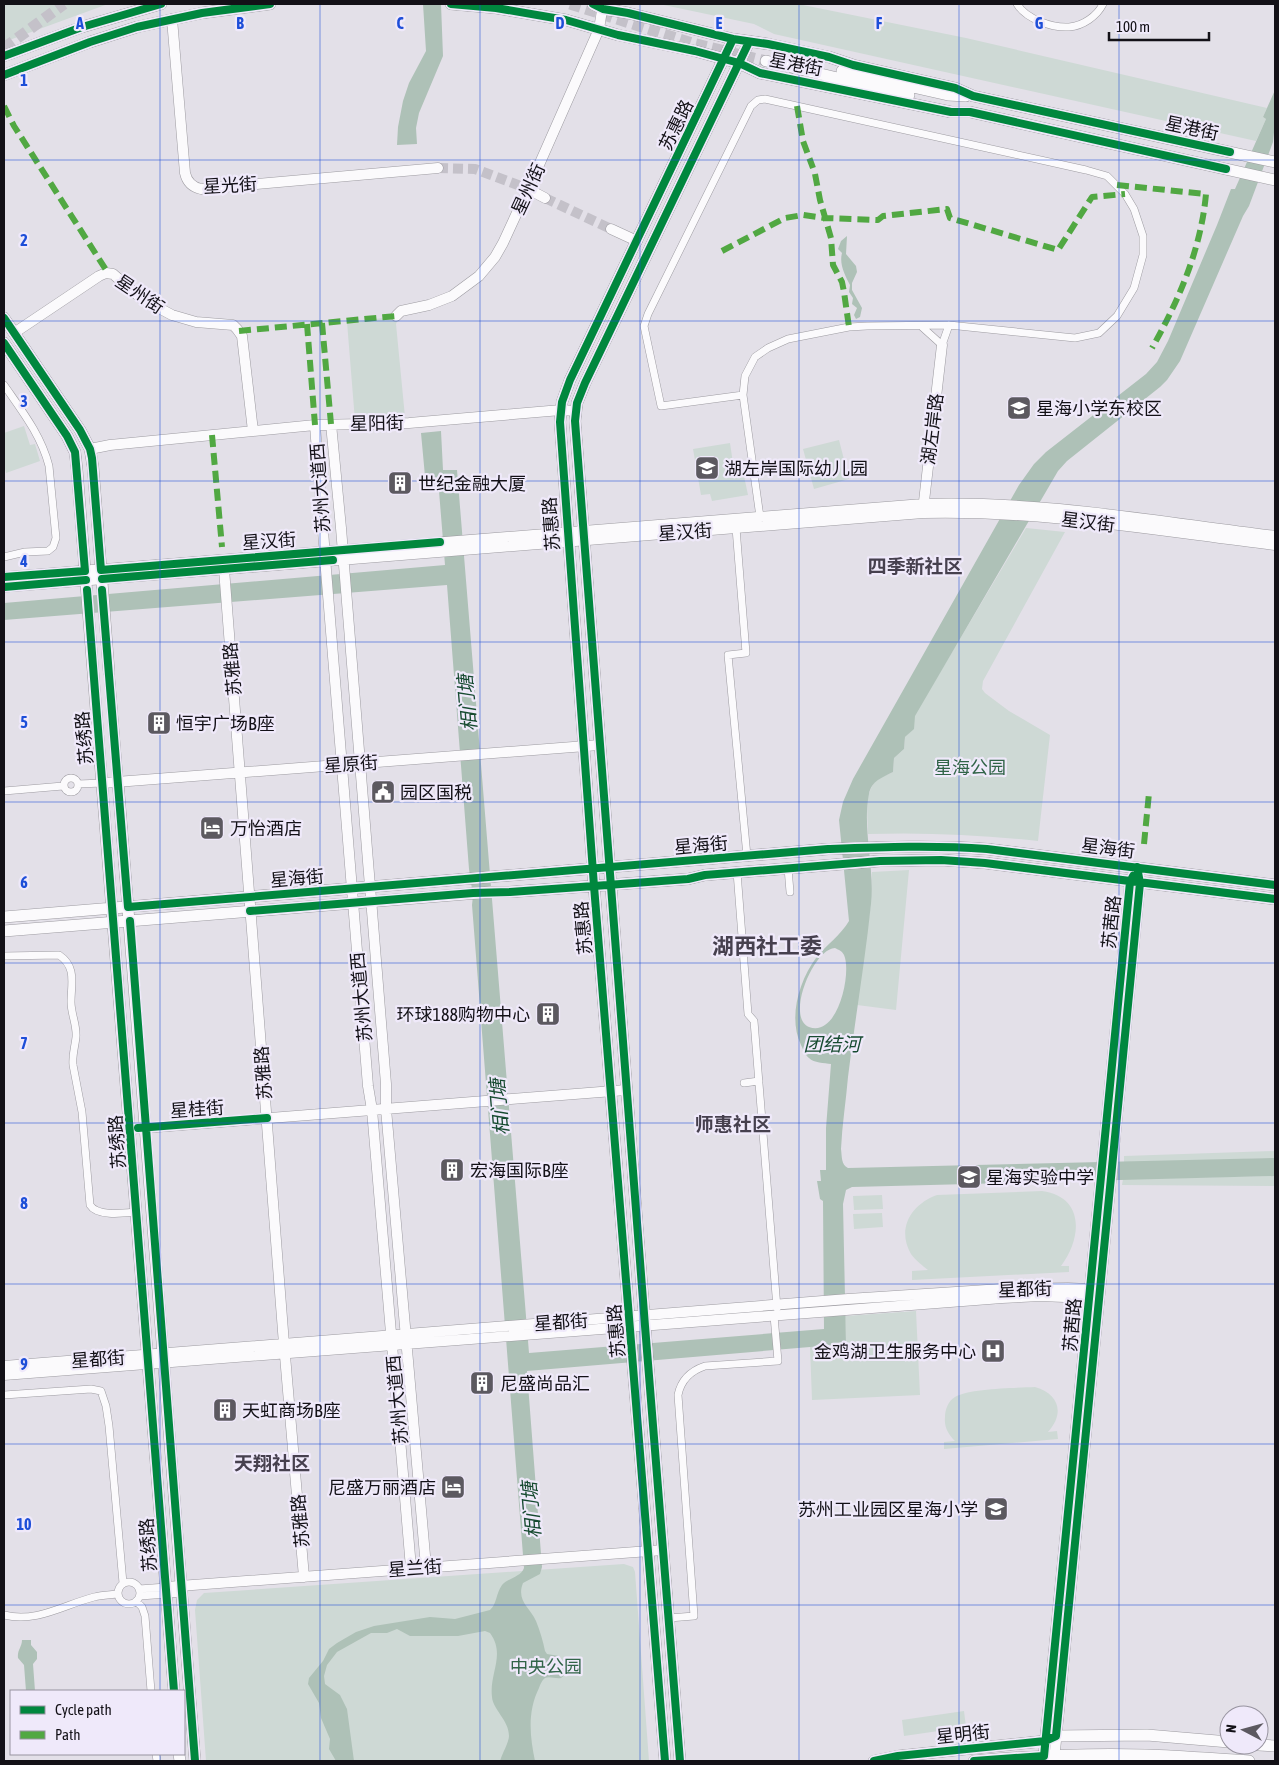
<svg xmlns="http://www.w3.org/2000/svg" width="1279" height="1765" font-family="'Asap Condensed','Noto Sans SC',sans-serif">
<style>
.green{fill:#ced9d5}
.water{fill:#aec1b7;fill-rule:evenodd}
.lines{fill:none;stroke-linecap:round;stroke-linejoin:round}
.secondary-tunnel{stroke:#c4c1c9;stroke-width:10;stroke-dasharray:10 5;stroke-linecap:butt}
.primary-tunnel{stroke:#c4c1c9;stroke-width:11;stroke-dasharray:11 5.5;stroke-linecap:butt}
.street-casing{stroke:#9d9ba1;stroke-width:8}
.secondary-casing{stroke:#9d9ba1;stroke-width:11}
.primary-casing{stroke:#9d9ba1;stroke-width:12}
.street{stroke:#fbfafc;stroke-width:7}
.secondary{stroke:#fbfafc;stroke-width:10}
.primary{stroke:#fbfafc;stroke-width:11}
.quiet{stroke:#51a842;stroke-width:6;stroke-dasharray:12 6;stroke-linecap:butt}
.cycleway-casing{stroke:#efe9fa;stroke-width:11}
.cycleway{stroke:#00873e;stroke-width:8}
.grid{fill:none;stroke:#1d4ed8;stroke-width:1;stroke-opacity:0.55}
.labels{text-anchor:middle;dominant-baseline:central;stroke-width:4.5;stroke-linejoin:round;paint-order:stroke}
.street-label{font-size:18px;fill:#131117;stroke:#efe9fa}
.poi-label{font-size:18px;fill:#131117;stroke:#efe9fa;text-anchor:start}
.park-label{font-size:18px;fill:#316448;stroke:#efe9fa}
.neighbourhood-label{font-size:19px;font-weight:bold;fill:#46404e;stroke:#efe9fa}
.water-label{font-size:19px;font-style:italic;fill:#174b31;stroke:#efe9fa}
.district-label{font-size:22px;font-weight:bold;fill:#46404e;stroke:#efe9fa}
.grid-label{font-size:16px;text-anchor:middle;font-weight:bold;fill:#1d4ed8;stroke:#efe9fa;stroke-width:4.5;stroke-linejoin:round;paint-order:stroke}
</style>
<rect width="100%" height="100%" fill="#e3e0e8"/>
<!-- green -->
<path class="green" d="M4 4H108L4 42Z
M659 4H798L966 38 1267 108 1263 117 1266 119 1256 141 774 34 754 24Z
M402 316 398 319 396 324 405 417 355 421 347 322Z
M24 426 30 445 35 444 40 461 6 473 4 465V433Z
M839 440 849 479 814 489 803 449Z
M730 443 735 477 744 476 748 495 712 501 710 494 701 495 693 449Z
M1026 528 1065 532 983 681 982 689 985 693 1009 711 1050 735 1038 841C981 835 926 832 868 834 868 818 863 791 878 779 882 776 888 775 893 772L894 758 904 749 905 737 912 730 914 716Z
M909 870 896 1010 857 1005 871 903 872 872Z
M1275 1151V1158L1124 1163V1156Z
M1275 1176V1186L1122 1185 1123 1179Z
M1042 1191C1085 1197 1082 1238 1061 1266H1069V1272L912 1280V1271L928 1270C922 1265 916 1261 911 1254 896 1228 912 1204 937 1195Z
M882 1195 883 1209 854 1210 853 1196Z
M882 1213 883 1227 854 1229 853 1214Z
M916 1311 920 1395 812 1400 810 1347 846 1344 845 1316Z
M1035 1387C1059 1394 1065 1413 1048 1432L1057 1431 1058 1439 944 1449V1442L955 1441C948 1434 944 1427 945 1417 945 1410 948 1401 955 1397 970 1388 1016 1388 1035 1387Z
M624 1564 633 1567 635 1572 649 1761H206L195 1610 197 1600 204 1593Z
M964 1711 966 1727 904 1736 902 1720Z"/>
<!-- water -->
<path class="water" d="M423 4H441L443 56 419 113 416 128 417 144 397 145 398 127 403 101 409 83 426 51Z
M1275 90V123L1273 142 1249 206 1243 216 1180 361 1167 380 1160 387 1067 461 1058 471 915 716 914 729 905 737 904 749 894 758 893 772C882 778 872 780 869 794 862 828 875 868 871 904 865 962 855 1019 848 1077 846 1101 842 1125 841 1149 842 1156 841 1165 848 1168L1275 1158V1176L852 1187 846 1190 843 1204 846 1344 527 1371 542 1567 540 1574 523 1583C516 1601 530 1607 536 1621 540 1631 543 1641 545 1651L547 1654 559 1656 560 1660C569 1664 569 1673 561 1678 556 1679 549 1676 545 1678 542 1680 540 1685 539 1688 527 1712 530 1737 535 1761H500C502 1754 509 1742 509 1736 509 1720 493 1710 492 1697 489 1673 506 1655 490 1633L485 1631 458 1636H410L397 1629 387 1633H371L337 1652 327 1665 324 1676 325 1684 340 1695 347 1709 354 1761H336L329 1749 330 1739 321 1718 319 1703 308 1684 309 1678 323 1661 329 1649 337 1643 356 1632 374 1626 430 1617 455 1619 490 1610C497 1604 496 1593 502 1585 508 1578 521 1577 524 1568L472 905 473 896 469 869 447 585 4 620V603L445 565 439 491H430L426 487 421 433 441 431 443 470H457L529 1353 824 1329 823 1201 820 1199 817 1181H821L820 1170H826V1128L831 1064C824 1063 814 1063 809 1058 805 1055 803 1049 801 1045 788 1018 799 981 816 958 826 945 841 935 849 921L839 820 843 802 853 779 1019 485 1034 464 1046 452 1146 374 1157 362 1168 341 1217 225 1231 189H1235L1266 119 1263 117ZM835 948C839 950 842 951 844 955 852 972 838 1038 809 1027 785 1017 814 948 835 948Z
M847 236 846 254 856 266 857 272 852 283V290L862 308 860 317 856 319 854 315 857 308 852 304 853 298 849 292 850 285C845 275 839 264 842 253L838 249 841 241Z
M22 1640H31V1645L37 1652V1659L33 1664 35 1691H26L24 1665 18 1658C17 1650 22 1647 22 1640Z"/>
<g class="lines">
<!-- secondary-tunnel -->
<path class="secondary-tunnel" d="M438 168 475 169 526 188
M545 198 611 229"/>
<!-- primary-tunnel -->
<path class="primary-tunnel" d="M570 4 692 43 766 61
M4 48 64 4"/>
<defs>
<path id="street" d="M1017 4C1026 19 1052 28 1069 27 1083 26 1097 16 1103 4
M921 326 942 345 949 325
M4 385C22 411 41 435 49 466L56 538 53 547 48 551 25 552 4 557
M743 395 661 406 644 326 648 314 751 106 758 100 765 99 1086 170 1107 176 1125 194 1134 209 1143 236V255L1134 288 1117 316 1099 333 1075 338 949 325 867 326 849 327 788 339 768 348 755 357 745 376 743 395 760 517
M736 528 746 653 728 655 747 856
M64 785a7 7 0 1 1 14 0a7 7 0 1 1-14 0Z
M78 784 103 783
M4 791 63 786
M788 868 790 892
M737 872 748 1014 754 1021 777 1308
M4 956 59 955C77 967 71 984 71 1002 71 1014 77 1025 76 1037 75 1047 72 1055 73 1065L82 1112 90 1205C97 1217 125 1213 137 1212
M744 1083 759 1081
M4 1395 91 1389 101 1391 106 1406 109 1426 123 1583
M118 1593a11 11 0 1 1 22 0a11 11 0 1 1-22 0Z
M139 1589 166 1587
M140 1596 182 1593
M136 1601 142 1607 145 1616 151 1691
M4 1615C37 1623 63 1605 94 1597 102 1595 110 1595 118 1594
M669 1618 694 1616 678 1395C681 1380 690 1371 705 1366L778 1361 774 1316
M156 1754 157 1761"/>
<path id="secondary" d="M172 19 185 173C187 182 192 187 201 189L438 168
M526 188 545 198
M611 229 637 241
M396 316 401 311 429 305 452 296 479 276 495 257 503 243 539 165 599 29 603 4
M14 333 99 276 106 273 113 274 142 299 172 315 196 322 233 325 237 329 242 336 253 431
M331 424 341 528 386 1084V1109L426 1567
M315 425 326 570 368 1086 372 1110 411 1568
M90 449 110 445 315 425 409 423 561 410 576 411
M923 510 942 345
M224 569 284 1344 304 1577
M4 577 923 504C1041 500 1159 522 1275 536
M4 587 923 513C1041 510 1158 531 1275 545
M109 672 118 782
M103 783 599 745
M131 1129 626 1090
M4 1366 848 1299 1002 1289 1068 1288 1090 1289 1099 1295
M4 1375 1002 1298 1040 1296 1089 1298 1099 1295
M166 1587 663 1550
M1043 1761 1130 882 1137 867
M1054 1761 1140 883 1138 875"/>
<path id="primary" d="M451 4 496 8 566 20 618 35 695 51 739 63 760 73 951 112H970L1275 180
M593 4 603 9 628 13 733 39 768 44 829 57 853 65 955 88 973 96 1275 162
M4 56 82 27 161 4
M766 61 909 95
M842 71 948 95 966 96
M4 75 90 42 137 27 202 13 270 4
M4 318 80 430 90 449 93 467 109 672
M4 343 67 436 75 452 77 470 174 1691
M118 782 195 1761
M4 917 828 849C882 847 934 845 987 849L1275 885
M4 931 491 892H510L688 879 705 875 880 861 941 860 985 863 1275 899
M1259 1745 1275 1746
M179 1754 180 1761
M665 1761 594 886 560 422 562 402 570 380 733 39
M680 1761 645 1326 575 421 577 403 585 383 749 42
M874 1761 898 1756 1045 1741 1056 1736 1147 1735 1229 1742
M974 1761C1031 1756 1088 1753 1146 1755 1180 1756 1215 1759 1249 1761"/>
</defs>
<!-- street casing -->
<use href="#street" class="street-casing"/>
<!-- secondary casing -->
<use href="#secondary" class="secondary-casing"/>
<!-- primary casing -->
<use href="#primary" class="primary-casing"/>
<!-- street -->
<use href="#street" class="street"/>
<!-- secondary -->
<use href="#secondary" class="secondary"/>
<!-- primary -->
<use href="#primary" class="primary"/>
<!-- quiet -->
<path class="quiet" d="M4 106 14 126 108 273
M797 106 803 141 813 168
M815 174 820 200 831 238 833 265 842 282 844 292 849 327
M1117 185 1206 194C1201 249 1179 300 1152 348
M722 251 785 218 803 215 824 218 878 220 883 216 947 209 950 218 1058 250 1092 197 1125 194
M322 323 331 424
M307 324 315 425
M239 331 396 316
M212 435 222 547
M1144 844 1149 793"/>
<defs>
<path id="cycleway" d="M451 4 496 8 566 20 618 35 695 51 739 63 760 73 951 112H970L1226 169
M593 4 603 9 628 13 733 39 768 44 829 57 853 65 955 88 973 96 1230 152
M4 56 82 27 161 4
M4 75 90 42 137 27 202 13 270 4
M4 318 80 430 90 449 92 458 101 570 440 542
M4 343 67 436 75 452 85 571 4 577
M102 579 333 560
M4 587 86 580
M87 590 174 1691
M102 590 128 907 828 849C882 847 934 845 987 849L1275 885
M250 911 473 893 510 892 594 886 688 879 705 875 880 861 941 860 985 863 1275 899
M130 921 195 1761
M138 1128 267 1118
M665 1761 594 886 560 422 562 402 570 380 733 39
M680 1761 645 1326 575 421 577 403 585 383 749 42
M874 1761 898 1756 1045 1741 1056 1736 1140 883 1137 867
M974 1761 1044 1756 1130 882 1133 876"/>
</defs>
<!-- cycleway casing -->
<use href="#cycleway" class="cycleway-casing"/>
<!-- cycleway -->
<use href="#cycleway" class="cycleway"/>
</g>
<!-- grid -->
<path class="grid" d="M160 4V1691M320 4V1761M480 4V1761M640 4V1761M799 4V1761M959 4V1761M1119 4V1761M4 160H1275M4 321H1275M4 481H1275M4 642H1275M4 802H1275M4 963H1275M4 1123H1275M4 1284H1275M4 1444H1275M4 1605H1275M160 1754V1761"/>
<!-- icons -->
<defs>
<symbol id="school-square" viewBox="-11 -11 22 22"><rect x="-9" y="-9" width="18" height="18" rx="4" fill="#5c5960" stroke="#efe9fa"/><path d="M0-5L7-2L0 1L-7-2ZM-4 1L0 2.5L4 1V4Q0 6-4 4Z" fill="#fff"/></symbol>
<symbol id="building-square" viewBox="-11 -11 22 22"><rect x="-9" y="-9" width="18" height="18" rx="4" fill="#5c5960" stroke="#efe9fa"/><path d="M-4-6H4V6H1V3H-1V6H-4ZM-2.5-4.3h1.7v1.8h-1.7ZM.8-4.3h1.7v1.8H.8ZM-2.5-1h1.7V.8h-1.7ZM.8-1h1.7V.8H.8Z" fill="#fff"/></symbol>
<symbol id="civic-square" viewBox="-11 -11 22 22"><rect x="-9" y="-9" width="18" height="18" rx="4" fill="#5c5960" stroke="#efe9fa"/><path d="M-.6-6.5H3V-4.5H.6V-3L4-1V1h2V6H-6V1h2V-1L-.6-3ZM-1.2 2.5V6h2.4V2.5Z" fill="#fff"/></symbol>
<symbol id="hotel-square" viewBox="-11 -11 22 22"><rect x="-9" y="-9" width="18" height="18" rx="4" fill="#5c5960" stroke="#efe9fa"/><path d="M-6-4.5h1.5V1H6V5H4.5V3h-9V5H-6ZM-4 0a1.8 1.8 0 1 1 3.6 0ZM.5 0V-2.5h3Q6-2.5 6 0Z" fill="#fff"/></symbol>
<symbol id="hospital-square" viewBox="-11 -11 22 22"><rect x="-9" y="-9" width="18" height="18" rx="4" fill="#5c5960" stroke="#efe9fa"/><path d="M-5-5h3v3.5h4V-5h3V5h-3V1.5h-4V5h-3Z" fill="#fff"/></symbol>
</defs>
<g fill-rule="evenodd">
<use href="#school-square" x="1005" y="394" width="28" height="28"/>
<use href="#school-square" x="693" y="454" width="28" height="28"/>
<use href="#building-square" x="386" y="469" width="28" height="28"/>
<use href="#building-square" x="145" y="709" width="28" height="28"/>
<use href="#civic-square" x="369" y="778" width="28" height="28"/>
<use href="#hotel-square" x="198" y="814" width="28" height="28"/>
<use href="#building-square" x="534" y="1000" width="28" height="28"/>
<use href="#building-square" x="438" y="1156" width="28" height="28"/>
<use href="#school-square" x="955" y="1163" width="28" height="28"/>
<use href="#hospital-square" x="979" y="1337" width="28" height="28"/>
<use href="#building-square" x="468" y="1369" width="28" height="28"/>
<use href="#building-square" x="211" y="1396" width="28" height="28"/>
<use href="#hotel-square" x="439" y="1473" width="28" height="28"/>
<use href="#school-square" x="982" y="1495" width="28" height="28"/>
</g>
<g class="labels">
<!-- street labels -->
<g class="street-label">
<text transform="translate(796 64) rotate(11)">星港街</text>
<text transform="translate(676 125) rotate(-64)">苏惠路</text>
<text transform="translate(1192 128) rotate(12)">星港街</text>
<text transform="translate(230 185) rotate(-3)">星光街</text>
<text transform="translate(528 189) rotate(-65)">星州街</text>
<text transform="translate(140 294) rotate(34)">星州街</text>
<text transform="translate(377 423) rotate(-1)">星阳街</text>
<text transform="translate(932 429) rotate(-83)">湖左岸路</text>
<text transform="translate(320 488) rotate(-94)">苏州大道西</text>
<text transform="translate(1088 522) rotate(7)">星汉街</text>
<text transform="translate(551 524) rotate(-94)">苏惠路</text>
<text transform="translate(685 532) rotate(-4)">星汉街</text>
<text transform="translate(269 541) rotate(-4)">星汉街</text>
<text transform="translate(232 669) rotate(-95)">苏雅路</text>
<text transform="translate(84 738) rotate(-95)">苏绣路</text>
<text transform="translate(351 764) rotate(-4)">星原街</text>
<text transform="translate(701 845) rotate(-5)">星海街</text>
<text transform="translate(1108 848) rotate(7)">星海街</text>
<text transform="translate(297 878) rotate(-5)">星海街</text>
<text transform="translate(1111 922) rotate(-84)">苏茜路</text>
<text transform="translate(583 928) rotate(-95)">苏惠路</text>
<text transform="translate(361 997) rotate(-95)">苏州大道西</text>
<text transform="translate(263 1073) rotate(-94)">苏雅路</text>
<text transform="translate(197 1109) rotate(-4)">星桂街</text>
<text transform="translate(117 1142) rotate(-94)">苏绣路</text>
<text transform="translate(1025 1289) rotate(-2)">星都街</text>
<text transform="translate(561 1322) rotate(-4)">星都街</text>
<text transform="translate(1072 1325) rotate(-85)">苏茜路</text>
<text transform="translate(616 1331) rotate(-95)">苏惠路</text>
<text transform="translate(98 1359) rotate(-4)">星都街</text>
<text transform="translate(397 1400) rotate(-95)">苏州大道西</text>
<text transform="translate(300 1521) rotate(-95)">苏雅路</text>
<text transform="translate(148 1545) rotate(-94)">苏绣路</text>
<text transform="translate(415 1568) rotate(-4)">星兰街</text>
<text transform="translate(963 1734) rotate(-6)">星明街</text>
</g>
<!-- poi labels -->
<g class="poi-label">
<text x="1036" y="408">星海小学东校区</text>
<text x="724" y="468">湖左岸国际幼儿园</text>
<text x="418" y="483">世纪金融大厦</text>
<text x="176" y="723">恒宇广场B座</text>
<text x="400" y="792">园区国税</text>
<text x="230" y="828">万怡酒店</text>
<text x="530" y="1014" text-anchor="end">环球188购物中心</text>
<text x="470" y="1170">宏海国际B座</text>
<text x="986" y="1177">星海实验中学</text>
<text x="976" y="1351" text-anchor="end">金鸡湖卫生服务中心</text>
<text x="500" y="1383">尼盛尚品汇</text>
<text x="242" y="1410">天虹商场B座</text>
<text x="436" y="1487" text-anchor="end">尼盛万丽酒店</text>
<text x="978" y="1509" text-anchor="end">苏州工业园区星海小学</text>
</g>
<!-- park labels -->
<g class="park-label">
<text x="970" y="767">星海公园</text>
<text x="546" y="1666">中央公园</text>
</g>
<!-- neighbourhood labels -->
<g class="neighbourhood-label">
<text x="915" y="566">四季新社区</text>
<text x="733" y="1124">师惠社区</text>
<text x="272" y="1463">天翔社区</text>
</g>
<!-- water labels -->
<g class="water-label">
<text transform="translate(467 703) rotate(-95)">相门塘</text>
<text x="832" y="1044">团结河</text>
<text transform="translate(499 1107) rotate(-95)">相门塘</text>
<text transform="translate(531 1510) rotate(-95)">相门塘</text>
</g>
<!-- district labels -->
<g class="district-label">
<text x="767" y="946">湖西社工委</text>
</g>
</g>
<g class="grid-label">
<text x="80" y="29">A</text>
<text x="240" y="29">B</text>
<text x="400" y="29">C</text>
<text x="560" y="29">D</text>
<text x="719" y="29">E</text>
<text x="879" y="29">F</text>
<text x="1039" y="29">G</text>
<text x="24" y="86">1</text>
<text x="24" y="246">2</text>
<text x="24" y="407">3</text>
<text x="24" y="567">4</text>
<text x="24" y="728">5</text>
<text x="24" y="888">6</text>
<text x="24" y="1049">7</text>
<text x="24" y="1209">8</text>
<text x="24" y="1370">9</text>
<text x="24" y="1530">10</text>
</g>
<!-- border -->
<rect width="1279" height="1765" fill="none" stroke="#131117" stroke-width="10"/>
<!-- legend -->
<rect x="10" y="1690" width="175" height="65" fill="#efe9fa" stroke="#97939f"/>
<rect x="20" y="1706" width="25" height="8" fill="#00873e" stroke="#97939f"/>
<text x="55" y="1715" font-size="15" fill="#131117">Cycle path</text>
<rect x="20" y="1731" width="25" height="8" fill="#51a842" stroke="#97939f"/>
<text x="55" y="1740" font-size="15" fill="#131117">Path</text>
<!-- north arrow -->
<g transform="translate(1244 1730) rotate(276)"><circle r="24" fill="#efe9fa" stroke="#97939f"/>
<path d="M0-4L9 19L0 12L-9 19Z" fill="#5c5960"/>
<text y="-8" font-size="14" font-weight="bold" text-anchor="middle" fill="#131117">N</text>
</g>
<!-- scale -->
<path d="M1109 32v8h100v-8" fill="none" stroke="#131117" stroke-width="2.5"/>
<text x="1116" y="32" font-size="15" fill="#131117" stroke="#efe9fa" stroke-width="4" paint-order="stroke">100 m</text>
</svg>
